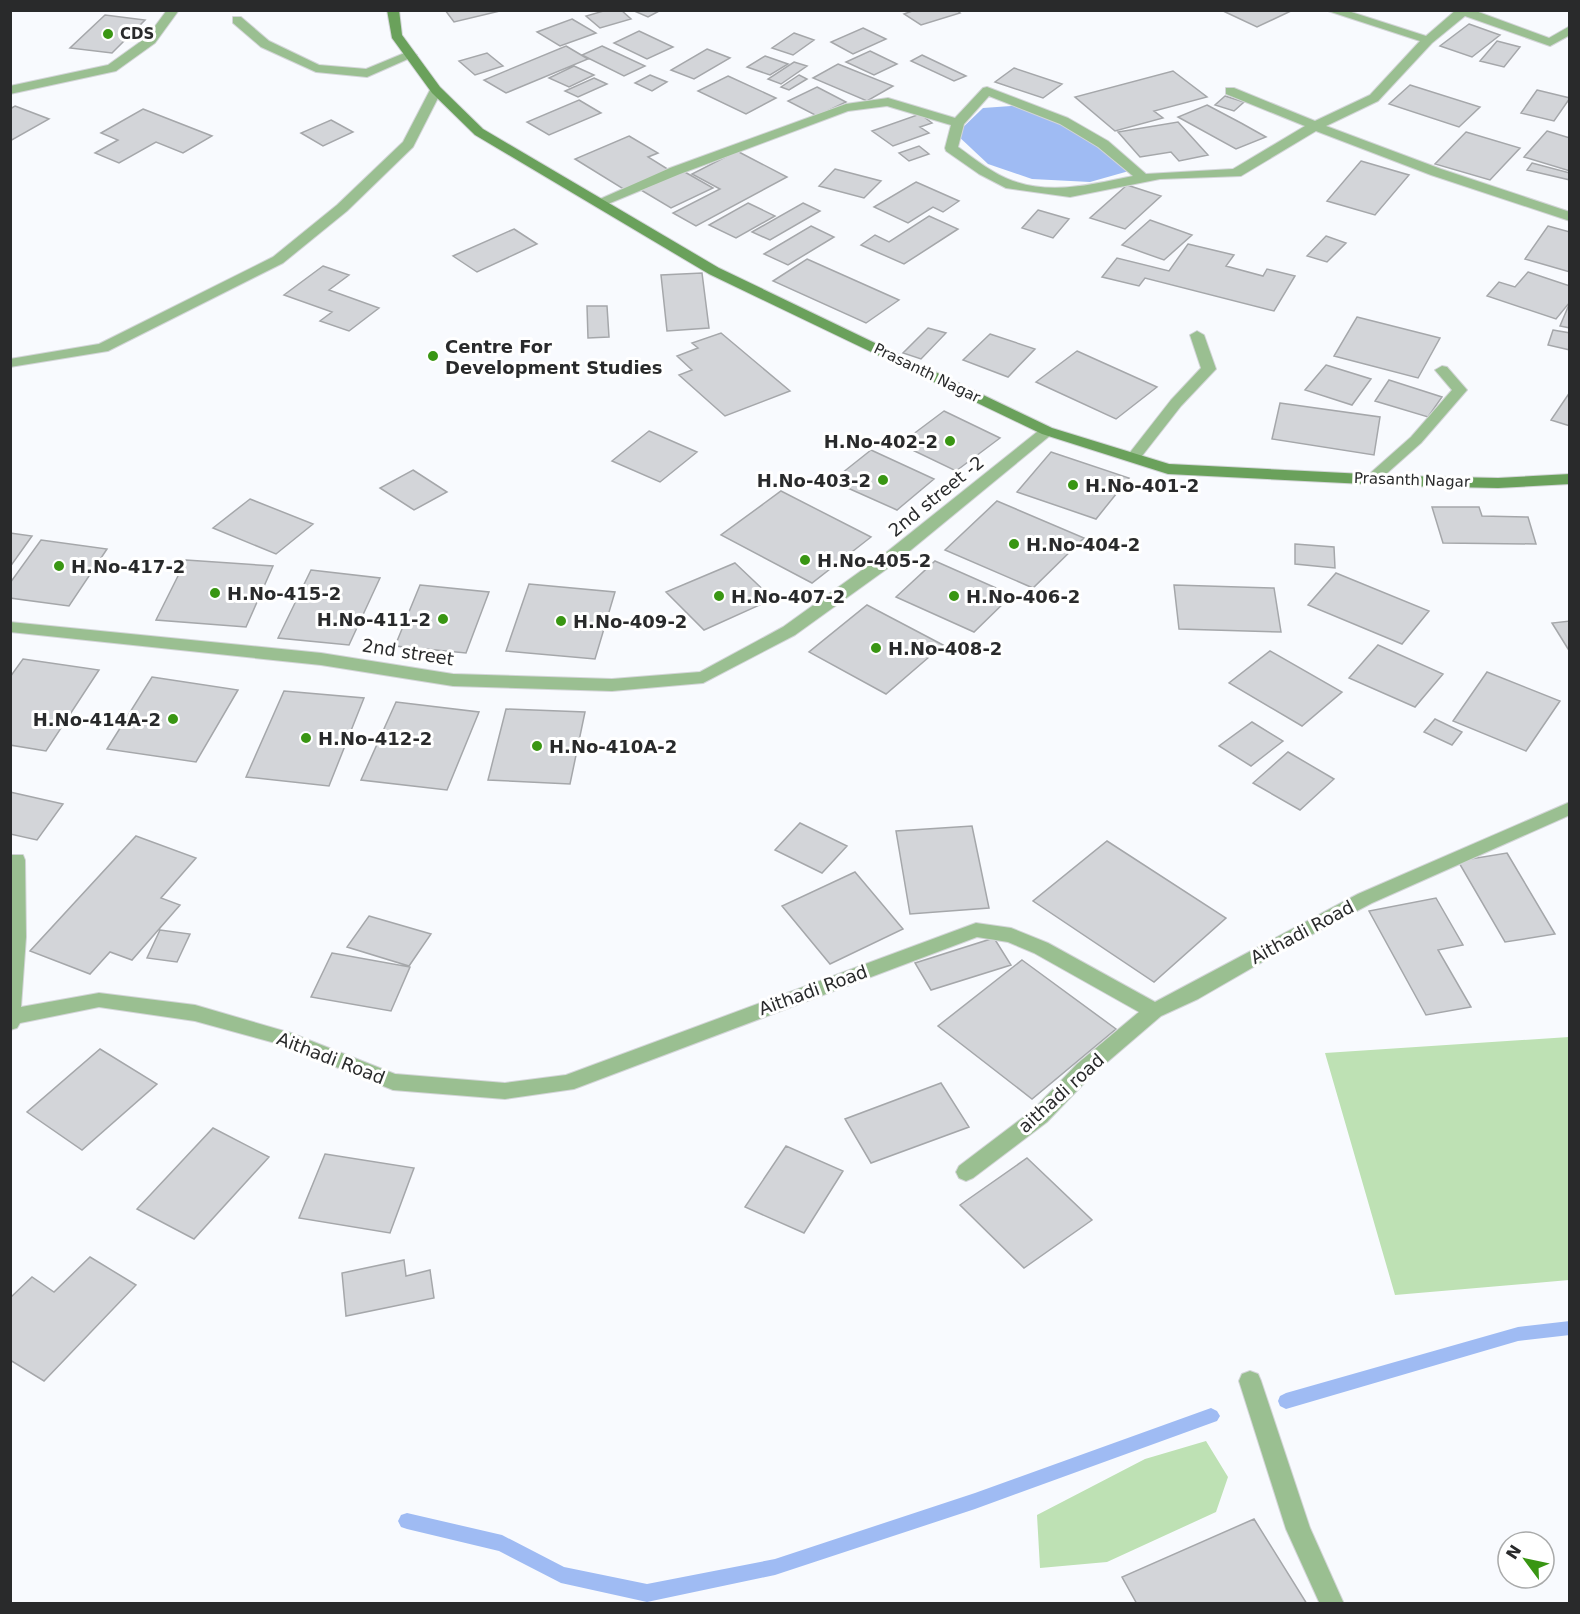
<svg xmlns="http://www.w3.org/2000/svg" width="1580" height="1614" font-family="'DejaVu Sans',sans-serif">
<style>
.green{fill:#bee1b4}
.water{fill:#9fbbf3}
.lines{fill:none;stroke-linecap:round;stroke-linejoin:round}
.stream{fill:#9fbbf3;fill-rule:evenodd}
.building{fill:#d3d5d9;stroke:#a5a7aa;stroke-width:1.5}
.lane-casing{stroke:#d3d5d8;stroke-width:2}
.street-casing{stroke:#d3d5d8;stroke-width:2}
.secondary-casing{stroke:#d3d5d8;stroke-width:2}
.lane{fill:#9abf91;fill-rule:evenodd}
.street{fill:#9abf91;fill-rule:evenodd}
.secondary{fill:#6aa15b;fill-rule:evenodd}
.poi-dot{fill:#399613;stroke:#fff;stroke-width:2}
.labels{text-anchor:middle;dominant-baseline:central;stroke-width:6;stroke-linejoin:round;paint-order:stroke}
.far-poi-label{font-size:15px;font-weight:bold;fill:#292a2b;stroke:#fff;text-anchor:start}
.far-street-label{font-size:15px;fill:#292a2b;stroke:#fff}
.poi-label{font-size:18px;font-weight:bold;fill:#292a2b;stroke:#fff;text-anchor:start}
.street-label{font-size:18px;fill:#292a2b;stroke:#fff}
</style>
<rect width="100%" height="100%" fill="#f8fafe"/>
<!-- green -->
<path class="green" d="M1569 1037V1280L1395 1295 1325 1053Z
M1206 1441 1228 1477 1216 1512 1107 1562 1040 1568 1037 1515 1145 1459Z"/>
<!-- water -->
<path class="water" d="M1023 105C1076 121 1097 128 1136 169L1090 182 1032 179 988 164 956 134 983 108Z"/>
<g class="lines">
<!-- stream -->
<path class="stream" d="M1570 1321V1335L1518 1341 1286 1409 1280 1406 1278 1401 1280 1396 1286 1393 1518 1327Z
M1211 1408 1217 1411 1220 1416 1217 1421 975 1509 775 1575 647 1602 561 1583 499 1551 407 1529 401 1527 398 1521 401 1515 407 1513 502 1535 564 1567 647 1584 775 1559 975 1493Z"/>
</g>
<!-- building -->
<path class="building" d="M445 10H504L454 22Z
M607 10H621L631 19 600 28 586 16Z
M632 10H661L648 17Z
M915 10H956L960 13 921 25 904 14Z
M1221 10H1293L1257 27Z
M105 15 145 20 112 53 70 48Z
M572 19 596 33 560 46 537 32Z
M1469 24 1500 35 1472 57 1440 46Z
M863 28 886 39 853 54 831 42Z
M639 31 673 47 647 59 614 43Z
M794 33 814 40 793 55 772 48Z
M1497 41 1520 47 1504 67 1480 61Z
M566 46 588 59 506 93 484 80Z
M602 46 645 66 624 76 582 55Z
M707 49 730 58 694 79 671 70Z
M870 51 897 64 874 75 846 62Z
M487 53 503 66 475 75 459 61Z
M922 55 966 76 954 81 911 61Z
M765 56 788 64 770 75 747 67Z
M794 62 807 66 781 84 768 79Z
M838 64 893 86 867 101 813 78Z
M574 66 594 75 569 87 549 78Z
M1014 68 1062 84 1043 98 995 82Z
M1173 71 1207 97 1154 111 1163 118 1115 131 1075 97Z
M650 75 667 82 652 91 635 83Z
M799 75 807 79 789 90 781 87Z
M728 76 776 98 746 114 698 91Z
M594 78 607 84 578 97 565 91Z
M1410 85 1480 107 1459 127 1389 104Z
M817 87 846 102 817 116 788 101Z
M1537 90 1570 98 1554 121 1521 113Z
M1225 96 1244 102 1234 111 1215 105Z
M579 100 601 113 549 135 527 122Z
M1207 105 1241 123 1266 137 1236 149 1178 117Z
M15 106 49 119 10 141V109Z
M143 109 212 136 183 153 156 142 119 163 95 153 118 140 101 133Z
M920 114 932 123 920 127 929 133 893 146 872 131Z
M331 120 353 132 323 146 301 133Z
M1178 122 1208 155 1179 161 1171 152 1140 157 1118 132Z
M1547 131 1570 138V171L1524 157Z
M1466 132 1520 148 1490 180 1435 164Z
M629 136 658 153 648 157 669 170 625 190 575 159Z
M919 146 929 154 909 161 899 153Z
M737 151 787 177 696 226 673 213 720 189 692 174Z
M1361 161 1409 175 1375 215 1327 201Z
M1532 163 1570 173V180L1527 170Z
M835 169 881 181 864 198 819 186Z
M683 171 713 188 671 208 641 190Z
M916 182 959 201 943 212 933 207 908 223 874 207Z
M1127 185 1161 196 1125 229 1090 218Z
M748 203 775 216 736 238 709 225Z
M803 203 820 211 770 240 752 232Z
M1038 210 1069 219 1053 238 1022 228Z
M929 216 958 229 904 264 861 245 875 235 889 242Z
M1150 220 1192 235 1164 260 1122 245Z
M811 226 834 237 788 265 764 254Z
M1548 226 1570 232V272L1525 259Z
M514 229 537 244 477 272 453 256Z
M1326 236 1346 243 1327 262 1307 256Z
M1188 244 1234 255 1226 266 1263 276 1267 269 1295 276 1274 311 1145 278 1139 286 1102 277 1117 258 1169 271Z
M807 259 899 300 866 323 773 281Z
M323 266 349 275 329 290 379 308 349 331 320 321 332 312 284 295Z
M1528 272 1570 286V302L1556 319 1487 296 1499 282 1515 287Z
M702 273 709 328 667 331 661 275Z
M587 306H607L609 337 588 338Z
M1568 307 1570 308V328L1560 326Z
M1357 317 1440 338 1418 378 1334 356Z
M928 328 946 333 921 359 903 353Z
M1553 330 1570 333V350L1548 345Z
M721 333 790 391 725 416 679 375 692 370 677 356 698 348 692 343Z
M990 334 1035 349 1008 377 963 360Z
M1077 351 1157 387 1116 419 1036 382Z
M1326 365 1371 379 1352 405 1305 390Z
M1389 380 1442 397 1428 417 1375 401Z
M1570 392V426L1551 420Z
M1280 403 1380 417 1374 455 1272 439Z
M944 411 1000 438 956 471 900 444Z
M649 431 697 452 660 482 612 461Z
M871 450 934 479 897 510 832 481Z
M1051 452 1129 478 1096 519 1017 492Z
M413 470 447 492 414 510 380 488Z
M781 491 871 537 812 583 721 535Z
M250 499 313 524 276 554 213 528Z
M997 501 1084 538 1033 588 945 550Z
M1432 507H1479L1482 516 1528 517 1536 544 1443 543Z
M10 533 32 536 10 567Z
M41 540 107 549 69 606 10 598V583Z
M1295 544 1334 547 1335 568 1295 564Z
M186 560 273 566 246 627 156 620Z
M935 561 1012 595 974 632 896 597Z
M735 563 773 599 704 630 666 592Z
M311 570 380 578 349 645 278 638Z
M1336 573 1429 611 1402 644 1308 605Z
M529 584 615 592 595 659 506 651Z
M420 585 489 592 466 653 395 646Z
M1174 585 1274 588 1281 632 1179 629Z
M867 605 943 645 886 694 809 652Z
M1570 621V652L1552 623Z
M1378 645 1443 674 1415 707 1349 678Z
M1270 651 1342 692 1302 726 1229 683Z
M23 659 99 670 46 751 10 745V677Z
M1487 672 1560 701 1526 751 1453 721Z
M152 677 238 690 196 762 107 749Z
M284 691 364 698 329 786 246 777Z
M396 702 479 712 447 790 361 780Z
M506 709 585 712 570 784 488 780Z
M1435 719 1462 732 1452 745 1424 732Z
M1252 722 1283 741 1251 766 1219 746Z
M1288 752 1334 779 1300 810 1253 783Z
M10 792 63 804 37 840 10 834Z
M800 823 847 846 822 873 775 850Z
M972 826 989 908 910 914 896 831Z
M136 836 196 858 161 898 180 905 132 960 110 952 90 974 30 951Z
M1107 841 1226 918 1154 982 1033 901Z
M1507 853 1555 934 1505 942 1458 861Z
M855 872 903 929 830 964 782 906Z
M1436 898 1463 945 1438 950 1471 1007 1426 1015 1369 911Z
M369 916 431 934 409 966 347 947Z
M160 930 190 934 177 962 147 958Z
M994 938 1011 965 931 990 915 963Z
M332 953 410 967 391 1011 311 997Z
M1022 960 1116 1029 1032 1099 938 1026Z
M100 1049 157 1084 82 1150 27 1112Z
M941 1083 969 1127 871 1163 845 1119Z
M213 1128 269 1157 194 1239 137 1209Z
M786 1146 843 1171 804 1233 745 1207Z
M325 1154 414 1168 390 1233 299 1218Z
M1027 1158 1092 1220 1024 1268 960 1205Z
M90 1257 136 1285 44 1381 10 1360V1298L32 1277 54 1292Z
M404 1260 406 1276 430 1270 434 1298 346 1316 342 1273Z
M1254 1519 1307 1604H1137L1122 1577Z"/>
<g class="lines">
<defs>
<path id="lane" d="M167 10H179L155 43 116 71 10 94V86L108 65 147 37Z
M233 17H241L269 41 319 65 366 69 407 52 417 55 367 77 316 72 261 47 233 23Z
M436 86 442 90 413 147 347 211 283 263 108 351 10 367V359L99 344 273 257 337 205 403 142 430 90Z"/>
<path id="street" d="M1325 10H1345L1426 36 1456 10H1473L1549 38 1570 26V35L1550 46 1465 16 1432 43 1378 101 1326 126 1441 169 1570 212V221L1431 175 1316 131 1241 176 1160 179 1070 197 1006 188 979 174 946 151 945 148 951 125 887 106 848 111 680 174 603 206 598 207 591 203 670 168 846 104 888 98 955 118 983 88 987 87 1068 118 1108 141 1146 174 1233 169 1305 126 1226 94V88H1234L1315 121 1370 95 1420 41ZM989 96 1060 124 1098 147 1133 176C1094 184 1053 195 1013 181 993 174 975 159 958 147L964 124Z
M1197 331 1204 335 1216 369 1181 406 1138 461H1128L1125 458 1128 455 1171 400 1201 368 1190 335Z
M1442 366 1447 367 1467 390 1421 443 1377 482H1367L1364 479 1367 476 1411 437 1452 390 1435 370Z
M1047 426 1055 431 1052 434 895 563 795 635 703 683 612 691 453 686 321 665 10 632V622L321 653 453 674 612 679 700 672 783 627 883 555 1042 428Z
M1570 802V815L1372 903 1288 947 1198 999 1161 1016 1091 1076 1047 1122 973 1178 966 1181 959 1178 956 1172 959 1166 1033 1110 1077 1064 1139 1012 1034 953 1008 942 977 937 574 1089 505 1099 393 1090 279 1044 195 1021 99 1007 20 1023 17 1028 10 1030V855H23L25 860 26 937 21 1007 99 993 195 1005 291 1033 395 1074 505 1083 566 1075 976 923 1011 928 1048 943 1155 1002 1358 894Z
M1250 1371 1258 1374 1261 1381 1310 1528 1344 1604H1320L1286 1529 1239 1381 1242 1374Z"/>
<path id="secondary" d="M387 10H399L402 35 440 87 483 129 719 268 1052 428 1169 464 1404 476 1498 478 1570 474V484L1498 488 1404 486 1168 474 1042 434 709 274 475 135 432 93 392 38Z"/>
</defs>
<!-- lane casing -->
<use href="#lane" class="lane-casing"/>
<!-- street casing -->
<use href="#street" class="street-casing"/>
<!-- secondary casing -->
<use href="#secondary" class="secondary-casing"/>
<!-- lane -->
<use href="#lane" class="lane"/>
<!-- street -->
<use href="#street" class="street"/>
<!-- secondary -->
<use href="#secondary" class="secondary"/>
</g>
<!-- markers -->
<g class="poi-dot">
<circle cx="108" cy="34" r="6"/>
<circle cx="433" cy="356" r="6"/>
<circle cx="950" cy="441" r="6"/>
<circle cx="883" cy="480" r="6"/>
<circle cx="1073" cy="485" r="6"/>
<circle cx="1014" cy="544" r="6"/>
<circle cx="805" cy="560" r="6"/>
<circle cx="59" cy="566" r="6"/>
<circle cx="215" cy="593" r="6"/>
<circle cx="719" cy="596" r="6"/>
<circle cx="954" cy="596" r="6"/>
<circle cx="443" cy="619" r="6"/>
<circle cx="561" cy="621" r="6"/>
<circle cx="876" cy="648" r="6"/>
<circle cx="173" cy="719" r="6"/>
<circle cx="306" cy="738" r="6"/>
<circle cx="537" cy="746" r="6"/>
</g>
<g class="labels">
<!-- far-poi labels -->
<g class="far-poi-label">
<text x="120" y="34">CDS</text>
</g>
<!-- far-street labels -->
<g class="far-street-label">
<text transform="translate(927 373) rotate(26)">Prasanth Nagar</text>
<text transform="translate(1412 480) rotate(2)">Prasanth Nagar</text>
</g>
<!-- poi labels -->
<g class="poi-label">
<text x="445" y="346">Centre For<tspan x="445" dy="21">Development Studies</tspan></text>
<text x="938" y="441" text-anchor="end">H.No-402-2</text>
<text x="871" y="480" text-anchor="end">H.No-403-2</text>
<text x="1085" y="485">H.No-401-2</text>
<text x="1026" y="544">H.No-404-2</text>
<text x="817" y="560">H.No-405-2</text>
<text x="71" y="566">H.No-417-2</text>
<text x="227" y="593">H.No-415-2</text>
<text x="731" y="596">H.No-407-2</text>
<text x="966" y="596">H.No-406-2</text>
<text x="431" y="619" text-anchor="end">H.No-411-2</text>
<text x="573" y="621">H.No-409-2</text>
<text x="888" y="648">H.No-408-2</text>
<text x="161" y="719" text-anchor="end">H.No-414A-2</text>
<text x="318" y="738">H.No-412-2</text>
<text x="549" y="746">H.No-410A-2</text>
</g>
<!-- street labels -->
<g class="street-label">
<text transform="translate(936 496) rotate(-39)">2nd street -2</text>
<text transform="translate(408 652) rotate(9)">2nd street</text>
<text transform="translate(1302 932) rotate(-28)">Aithadi Road</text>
<text transform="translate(813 990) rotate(-20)">Aithadi Road</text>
<text transform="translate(331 1058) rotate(21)">Aithadi Road</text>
<text transform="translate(1061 1093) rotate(-42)">aithadi road</text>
</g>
</g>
<!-- border -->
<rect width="1580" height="1614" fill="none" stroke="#292a2b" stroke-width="24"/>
<!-- north arrow -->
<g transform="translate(1526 1560) rotate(303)"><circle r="28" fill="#ffffff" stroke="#a9aaaa" stroke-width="1.5"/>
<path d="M0-4.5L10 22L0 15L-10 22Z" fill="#399613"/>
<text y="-9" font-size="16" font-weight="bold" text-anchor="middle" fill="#292a2b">N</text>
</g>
</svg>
